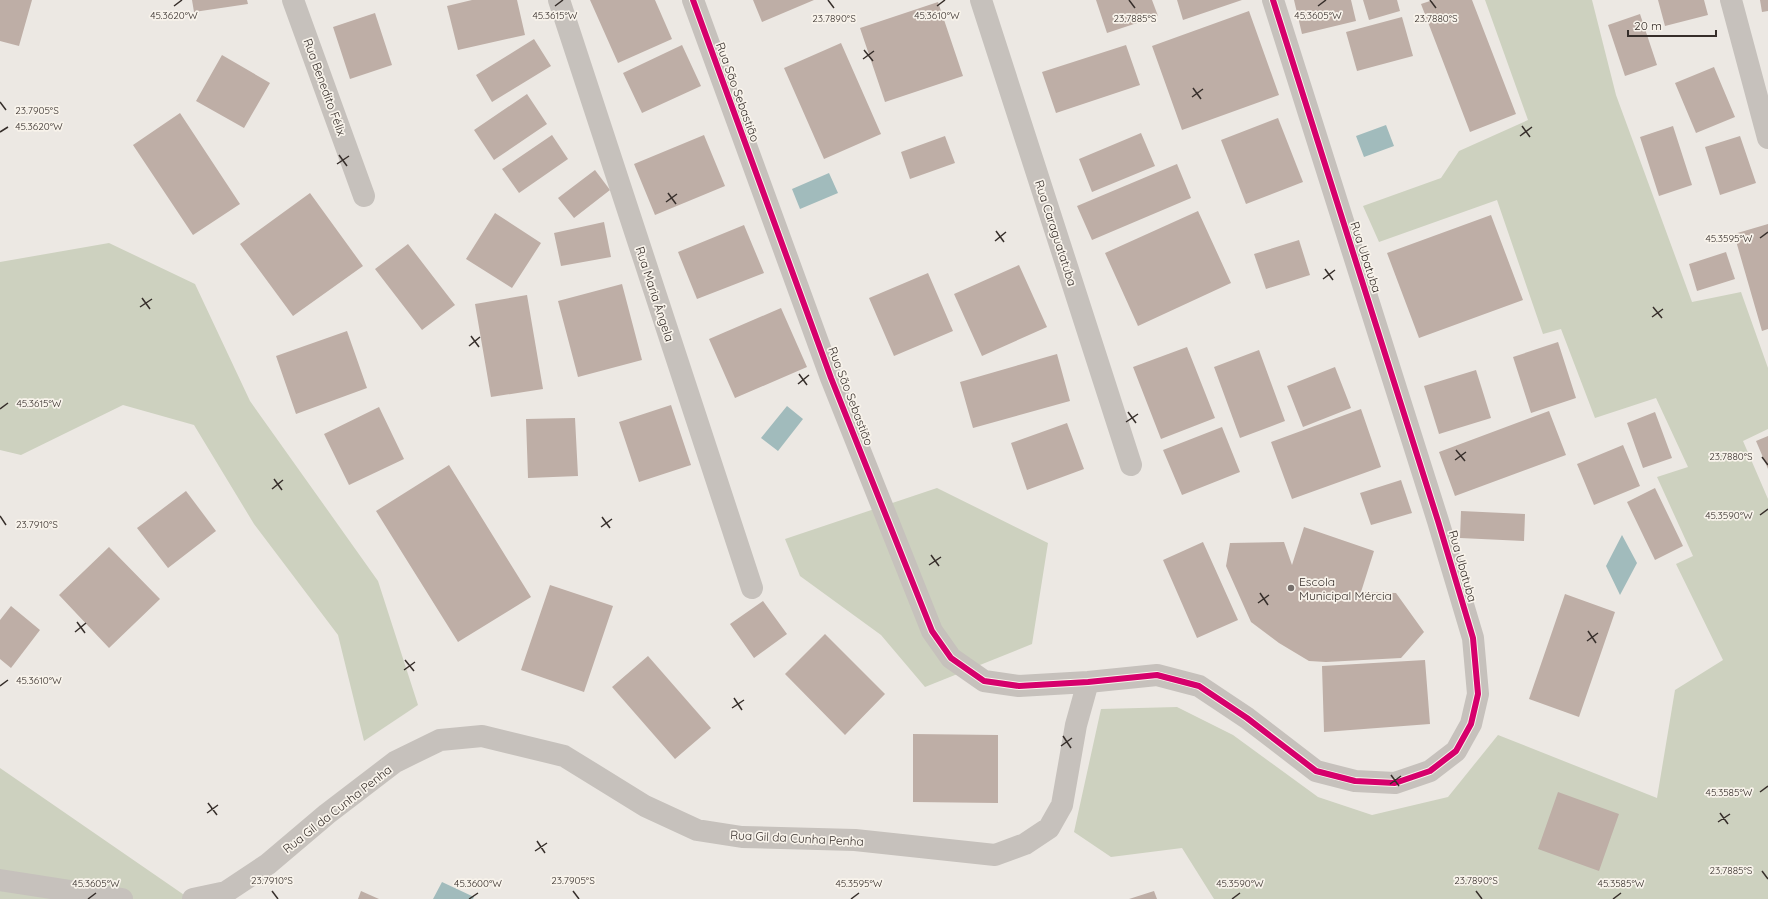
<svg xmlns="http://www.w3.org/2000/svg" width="1768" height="899" font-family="Quicksand,sans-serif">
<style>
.green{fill:#cdd1bf}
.water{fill:#a1bbbc}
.building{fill:#beaea6}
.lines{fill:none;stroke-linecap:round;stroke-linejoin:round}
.street{stroke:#c6c1bc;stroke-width:22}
.cycleway-casing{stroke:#f8f3eb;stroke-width:8}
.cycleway{stroke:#d6006c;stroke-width:6}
.ticks{fill:none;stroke:#362e2a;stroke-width:1.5}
.poi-dot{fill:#766f6b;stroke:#f8f3eb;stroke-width:1.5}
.labels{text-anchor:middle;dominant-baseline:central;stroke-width:3.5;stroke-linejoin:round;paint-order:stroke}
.street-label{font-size:12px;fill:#362e2a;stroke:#f8f3eb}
.poi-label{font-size:12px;fill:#362e2a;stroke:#f8f3eb;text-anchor:start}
.ticks-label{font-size:10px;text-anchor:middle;fill:#362e2a;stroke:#f8f3eb;stroke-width:3.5;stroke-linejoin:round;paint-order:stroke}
</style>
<rect width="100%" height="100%" fill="#ece8e3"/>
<!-- green -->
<path class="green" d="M1485 0H1592L1616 95 1692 302 1741 292 1768 368V429L1743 441 1768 499V899H1214L1182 848 1111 857 1074 832 1101 709 1177 707 1233 735 1318 797 1372 815 1448 797 1498 735 1657 798 1675 690 1723 660 1676 564 1693 556 1657 477 1688 467 1656 398 1595 418 1561 329 1543 334 1497 200 1379 242 1363 206 1441 178 1459 151 1528 120Z
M109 243 195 284 250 401 378 581 418 705 364 741 338 635 254 524 194 425 123 405 21 455 0 450V262Z
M937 488 1048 543 1032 644 925 687 881 635 800 576 785 539Z
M0 768 190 899H0Z"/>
<!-- water -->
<path class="water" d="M1386 125 1394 146 1364 157 1356 136Z
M829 173 838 193 800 209 792 189Z
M787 406 803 419 778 451 761 438Z
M1622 535 1637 563 1620 595 1606 566Z
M442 882 474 897 473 899H433Z"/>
<!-- building -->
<path class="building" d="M0 0H32L19 46 0 41Z
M192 0H247L248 4 194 12Z
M472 0H517L525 35 458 50 447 6Z
M590 0H655L672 39 618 63Z
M753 0H814L762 22Z
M1096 0H1152L1158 16 1107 33Z
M1177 0H1242L1183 20Z
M1294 0H1351L1356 21 1302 34Z
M1363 0H1397L1400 11 1369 20Z
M1433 0H1472L1516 114 1470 132 1421 4Z
M1658 0H1704L1708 15 1665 26Z
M1760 0H1768V11L1762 12Z
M938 2 963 76 885 102 860 28Z
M1249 11 1279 95 1182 130 1152 46Z
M375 13 392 65 350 79 333 27Z
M1640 14 1657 65 1625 76 1608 25Z
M1402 17 1413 56 1357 71 1346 32Z
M534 39 551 66 492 102 476 75Z
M841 43 881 134 824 159 784 68Z
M682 45 701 86 642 113 623 73Z
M1126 45 1140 85 1056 113 1042 72Z
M222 55 270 83 244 128 196 101Z
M1714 67 1735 117 1696 133 1675 83Z
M527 94 547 124 494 160 474 130Z
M180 113 240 204 193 235 133 145Z
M1278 118 1303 182 1246 204 1221 140Z
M1673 126 1692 185 1659 196 1640 137Z
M1141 133 1155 166 1092 192 1079 159Z
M552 135 568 159 519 193 502 169Z
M704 135 725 186 655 215 634 164Z
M945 136 955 163 910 179 901 152Z
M1740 136 1756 183 1720 195 1705 147Z
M1177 164 1191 198 1092 240 1077 206Z
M595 170 610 190 574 218 558 198Z
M310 193 363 266 293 316 240 244Z
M1198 211 1231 283 1138 326 1105 253Z
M495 213 541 243 512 288 466 259Z
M1491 215 1523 300 1419 338 1387 253Z
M604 222 611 257 561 266 554 233Z
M1768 224V329L1762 331 1734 234Z
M744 225 764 273 697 299 678 252Z
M1299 240 1310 275 1266 289 1254 254Z
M408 244 455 305 422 330 375 269Z
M1726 252 1735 279 1697 291 1689 264Z
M1019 265 1047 327 982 356 954 294Z
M928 273 953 331 894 356 869 298Z
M622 284 642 360 578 377 558 301Z
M527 295 543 389 491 397 475 304Z
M781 308 807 367 735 398 709 339Z
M347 331 367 388 296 414 276 356Z
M1558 342 1576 398 1531 413 1513 357Z
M1187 347 1215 418 1161 439 1133 367Z
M1259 350 1285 421 1240 438 1214 367Z
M1057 354 1070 401 973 428 960 382Z
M1335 367 1351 408 1303 427 1287 386Z
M1476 370 1491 418 1439 434 1424 386Z
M671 405 691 465 639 482 619 422Z
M379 407 404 459 349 485 324 434Z
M1361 409 1381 467 1292 499 1271 442Z
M1549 411 1566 455 1455 496 1439 452Z
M1655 412 1672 458 1643 468 1627 423Z
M575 418 578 476 528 478 526 419Z
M1067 423 1084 469 1027 490 1011 443Z
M1222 427 1240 472 1182 495 1163 450Z
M1768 436V469L1756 441Z
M1623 445 1640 486 1594 505 1577 464Z
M449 465 531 597 458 642 376 511Z
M1401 480 1412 513 1371 525 1360 493Z
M1655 488 1683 546 1655 560 1627 502Z
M186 491 216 531 168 568 137 528Z
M1461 511 1525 514 1524 541 1460 538Z
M1304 527 1374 551 1361 592 1396 593 1424 632 1401 658 1326 662 1309 661 1279 643 1251 622 1226 566 1230 543 1284 542 1292 565Z
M1203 542 1238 620 1197 638 1163 560Z
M109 547 160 599 109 648 59 595Z
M550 585 613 606 584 692 521 670Z
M1565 594 1615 612 1579 717 1529 699Z
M763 601 787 634 754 658 730 624Z
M11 606 40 630 11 668 0 659V620Z
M825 634 885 694 845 735 785 674Z
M648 656 711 728 675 759 612 687Z
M1425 660 1430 724 1324 732 1322 666Z
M913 734 998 735V803L913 802Z
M1558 792 1619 814 1599 871 1538 849Z
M361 891 379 899H358Z
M1154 891 1157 899H1129Z"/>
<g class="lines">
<!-- street -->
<path class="street" d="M293 0 364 196
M559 0 752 588
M693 0 831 378 932 631 951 658 984 681 1019 686 1088 682 1157 675 1199 686 1247 718 1316 771 1355 781 1395 783 1430 771 1456 751 1471 724 1478 694 1473 638 1438 521 1273 0
M981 0 1131 465
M1731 0 1768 138
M0 880 122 899
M193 899 226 892 268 864 327 814 395 762 440 740 482 736 564 756 645 806 697 830 742 837 855 840 995 855 1025 844 1049 828 1062 805 1076 725 1088 682"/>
<defs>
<path id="cycleway" d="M693 0 831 378 932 631 951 658 984 681 1019 686 1088 682 1157 675 1199 686 1247 718 1316 771 1355 781 1395 783 1430 771 1456 751 1471 724 1478 694 1473 638 1438 521 1273 0"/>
</defs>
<!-- cycleway casing -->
<use href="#cycleway" class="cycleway-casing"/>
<!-- cycleway -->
<use href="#cycleway" class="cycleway"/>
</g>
<!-- ticks -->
<path class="ticks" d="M828 0 834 8M1129 0 1135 8M1430 0 1436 8M174 6 182 0M555 6 563 0M937 6 945 0M1318 6 1326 0M864 50 873 61M863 59 874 51M1193 88 1201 99M1192 97 1203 89M0 102 6 110M1522 126 1530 137M0 132 8 127M1520 136 1532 127M339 155 347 166M337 164 349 156M668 193 676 204M666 202 677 194M996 231 1004 242M1760 238 1768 232M995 241 1006 232M1325 269 1333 280M1323 279 1335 270M142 298 150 309M140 307 152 299M1653 307 1662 318M1652 317 1663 309M471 336 479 347M469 346 480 337M799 374 807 385M798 384 809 375M0 409 8 403M1128 412 1136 423M1126 422 1138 414M1456 450 1465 461M1762 457 1768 465M1455 460 1466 452M274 479 282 490M272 489 283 480M1760 515 1768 509M0 516 6 525M602 517 610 528M601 527 612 519M931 555 939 566M929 565 941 557M1260 593 1268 605M1258 603 1269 595M77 622 85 633M1588 631 1596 643M75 632 86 623M1587 641 1598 633M405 660 414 671M404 670 415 662M0 686 8 680M734 698 742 710M732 708 744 700M1063 736 1071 748M1061 746 1072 738M1391 775 1399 786M1390 784 1401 776M1760 792 1768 786M208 803 217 815M207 813 218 805M1720 813 1728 824M1718 822 1730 814M537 841 545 853M535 851 547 843M1762 871 1768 879M272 891 278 899M573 891 579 899M1476 891 1482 899M88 899 96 893M469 899 478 893M851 899 859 893M1232 899 1240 893M1613 899 1621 893"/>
<!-- markers -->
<circle class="poi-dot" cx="1291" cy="588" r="4"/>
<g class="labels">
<!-- street labels -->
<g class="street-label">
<text transform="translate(325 87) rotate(70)">Rua Benedito Félix</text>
<text transform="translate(738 92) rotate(70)">Rua São Sebastião</text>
<text transform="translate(1056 233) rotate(72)">Rua Caraguatatuba</text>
<text transform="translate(1366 257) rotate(72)">Rua Ubatuba</text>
<text transform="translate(655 294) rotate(72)">Rua Maria Ângela</text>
<text transform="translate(851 396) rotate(69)">Rua São Sebastião</text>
<text transform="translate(1463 566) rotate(74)">Rua Ubatuba</text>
<text transform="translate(337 809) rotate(-38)">Rua Gil da Cunha Penha</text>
<text transform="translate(797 838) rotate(3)">Rua Gil da Cunha Penha</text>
</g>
<!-- poi labels -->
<g class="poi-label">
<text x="1299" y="581">Escola<tspan x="1299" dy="14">Municipal Mércia</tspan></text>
</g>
</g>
<g class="ticks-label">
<text x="174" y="19">45.3620°W</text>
<text x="555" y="19">45.3615°W</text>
<text x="937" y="19">45.3610°W</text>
<text x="1318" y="19">45.3605°W</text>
<text x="834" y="22">23.7890°S</text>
<text x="1135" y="22">23.7885°S</text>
<text x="1436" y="22">23.7880°S</text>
<text x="37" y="114">23.7905°S</text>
<text x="39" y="130">45.3620°W</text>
<text x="1729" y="242">45.3595°W</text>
<text x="39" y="407">45.3615°W</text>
<text x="1731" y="460">23.7880°S</text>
<text x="1729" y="519">45.3590°W</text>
<text x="37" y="528">23.7910°S</text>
<text x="39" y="684">45.3610°W</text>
<text x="1729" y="796">45.3585°W</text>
<text x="1731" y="874">23.7885°S</text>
<text x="272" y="884">23.7910°S</text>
<text x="573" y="884">23.7905°S</text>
<text x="1476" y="884">23.7890°S</text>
<text x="96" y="887">45.3605°W</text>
<text x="478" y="887">45.3600°W</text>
<text x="859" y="887">45.3595°W</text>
<text x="1240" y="887">45.3590°W</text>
<text x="1621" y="887">45.3585°W</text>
</g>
<!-- scale -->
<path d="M1628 30v6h88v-6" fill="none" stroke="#362e2a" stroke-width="2"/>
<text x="1634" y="30" font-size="12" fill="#362e2a" stroke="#f8f3eb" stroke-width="3" paint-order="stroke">20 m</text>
</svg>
